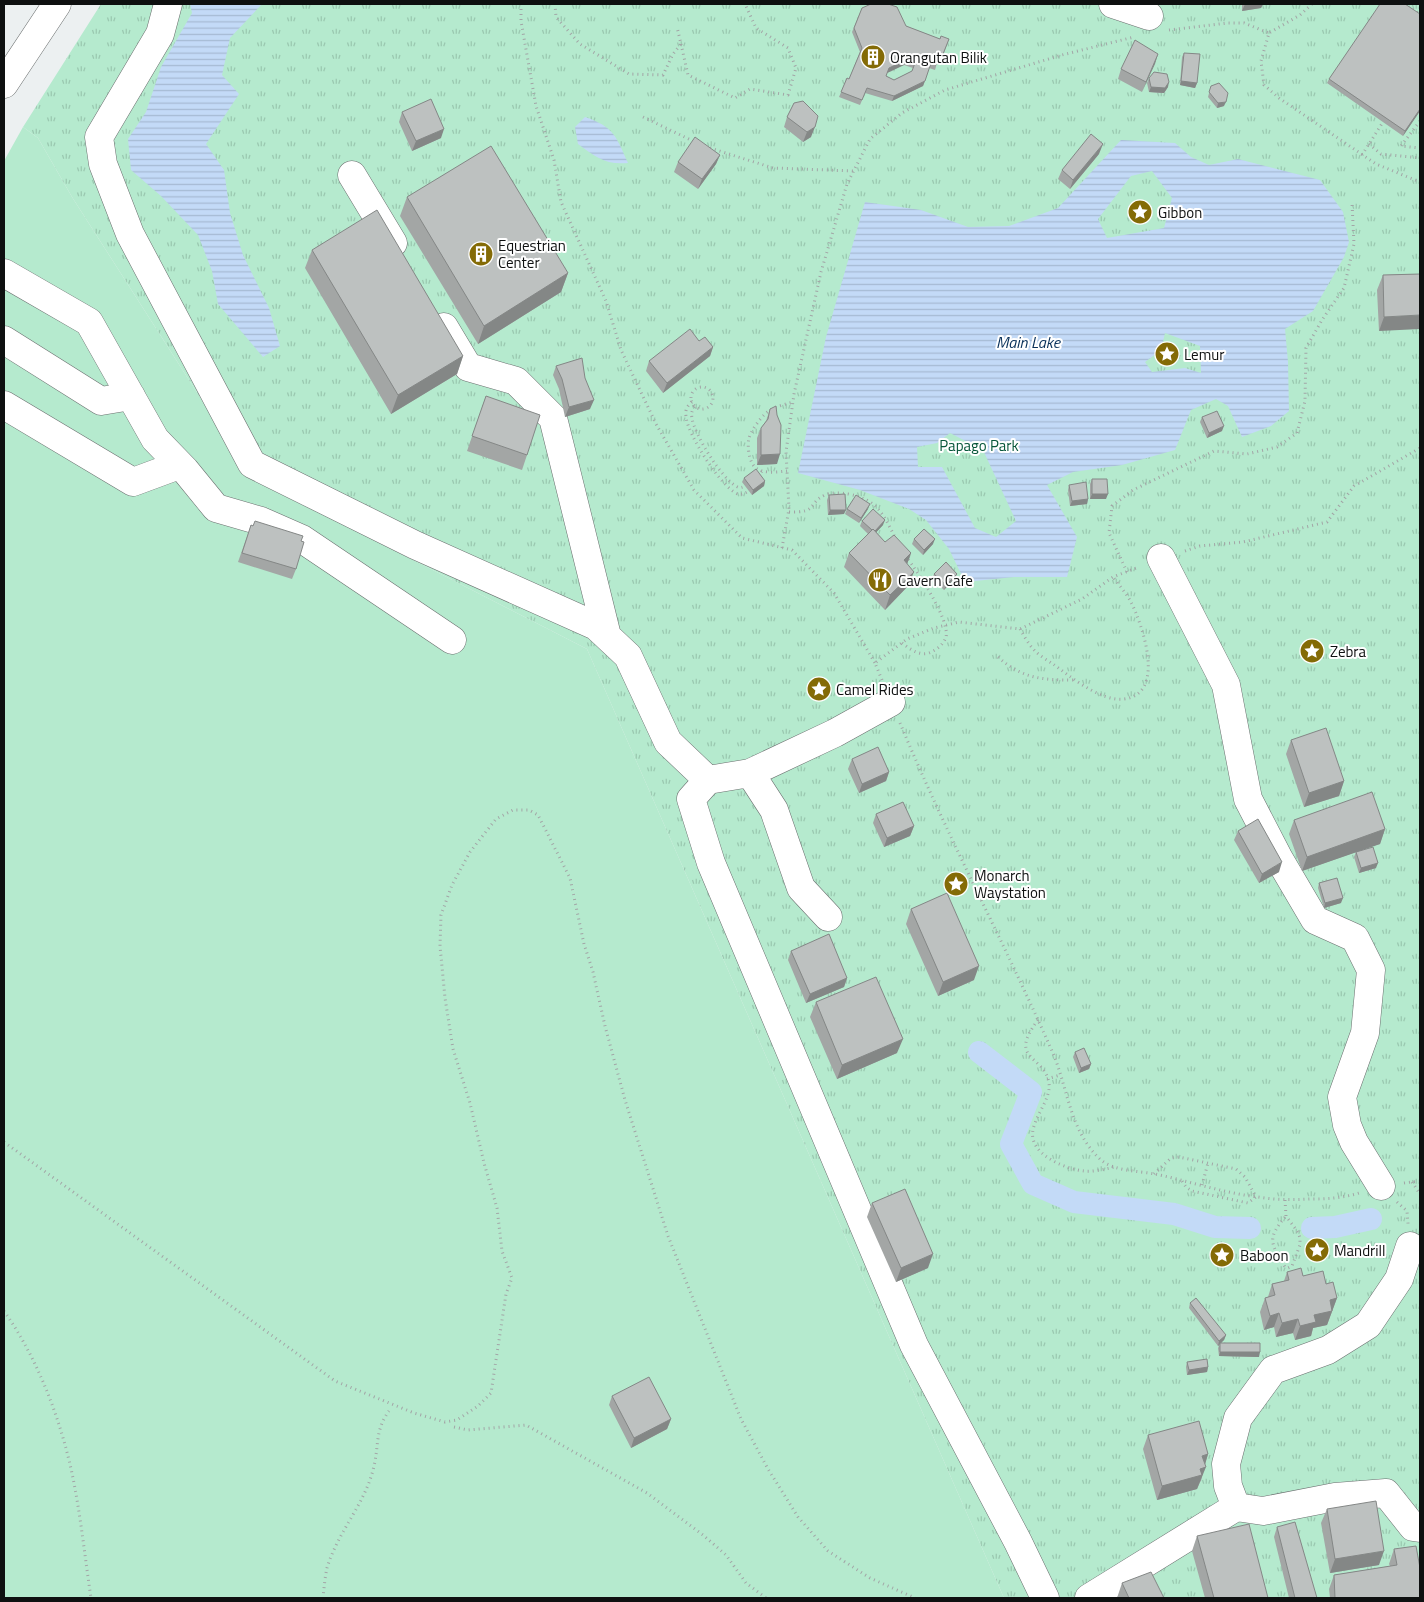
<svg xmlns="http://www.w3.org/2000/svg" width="1424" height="1602" font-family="'Titillium Web',sans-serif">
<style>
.green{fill:#b5eace}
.park{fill:url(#park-tufts)}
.water{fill:url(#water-rules);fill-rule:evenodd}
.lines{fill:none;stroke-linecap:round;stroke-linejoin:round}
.canal{stroke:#c3daf7;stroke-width:22}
.minor-casing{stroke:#6b6f6f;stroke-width:29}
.major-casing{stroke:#6b6f6f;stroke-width:29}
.path{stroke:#a2a5a6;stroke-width:3;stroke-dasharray:1 4;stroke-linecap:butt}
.minor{stroke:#fff;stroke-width:28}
.major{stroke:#fff;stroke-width:28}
.wall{fill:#a3a6a5;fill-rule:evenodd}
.shaded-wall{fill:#848786}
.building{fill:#bdc1c0;stroke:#848786;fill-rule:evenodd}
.labels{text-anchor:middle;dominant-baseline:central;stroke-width:4;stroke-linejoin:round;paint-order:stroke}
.poi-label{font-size:15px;fill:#0e1010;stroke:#fff;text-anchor:start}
.park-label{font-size:15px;fill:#08573a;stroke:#fff}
.water-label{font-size:16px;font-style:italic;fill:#083059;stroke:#fff}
</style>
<defs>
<pattern id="park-tufts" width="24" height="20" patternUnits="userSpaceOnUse" patternTransform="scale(1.25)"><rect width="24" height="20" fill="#b5eace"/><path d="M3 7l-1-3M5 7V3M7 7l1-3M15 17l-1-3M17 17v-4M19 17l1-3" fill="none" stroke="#9ac8b0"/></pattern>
<pattern id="water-rules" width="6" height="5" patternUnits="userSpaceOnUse" patternTransform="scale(1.25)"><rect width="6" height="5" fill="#c3daf7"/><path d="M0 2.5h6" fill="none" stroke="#a6bad3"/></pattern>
</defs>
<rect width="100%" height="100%" fill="#ecf0f1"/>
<!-- green -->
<path class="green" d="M23 127 38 138 72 197 251 477 587 649 1004 1598H4V161Z"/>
<!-- park -->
<path class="park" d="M101 4H1420V1598H1004L587 649 251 477 72 197 38 138 23 127Z"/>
<!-- water -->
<path class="water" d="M190 4H262L230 38 222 75 239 94 206 144 224 170 230 213 243 255 269 308 280 346 263 357 218 304 212 271 198 235 161 196 131 170 128 139 146 112 161 67 192 13Z
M585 117C614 127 616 136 628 163 605 165 596 157 578 144L575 127Z
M1121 140 1175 143 1191 157 1209 165 1238 159 1320 180 1343 212 1349 242 1344 257 1313 311 1285 329 1288 362 1289 411 1271 426 1242 437 1228 406 1216 399 1191 410 1175 450 1122 465 1073 472 1047 485 1077 537 1067 577H1014L965 582 949 549 926 520 909 509 860 490 798 473 826 337 865 202 921 210 968 227 1009 226 1058 208ZM1152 171 1172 198 1164 228 1107 238 1098 219 1131 176ZM1165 333 1200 346 1201 373 1185 368 1152 372 1145 362 1161 350ZM950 433 983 450 1016 521 996 537 975 528 942 467H918L917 447 937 443Z"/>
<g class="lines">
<!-- canal -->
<path class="canal" d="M979 1052 1031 1092 1011 1144 1033 1184 1074 1202 1174 1214 1215 1227 1250 1228
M1312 1228 1335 1227 1371 1219"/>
<defs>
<path id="minor" d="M168 4 160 34 99 137 103 164 130 234 252 464 415 545 596 626 628 656 668 742 708 780 750 773 835 733 891 702
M1113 4 1149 16
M352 175 393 243
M4 273 89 322 155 439 185 470 216 508 261 521 302 539 452 640
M444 327 468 367 516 381 553 418 607 636
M4 340 101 401 131 396
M4 405 133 482 179 465
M1161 558 1226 685 1248 799 1278 857 1315 920 1355 938 1371 970 1365 1033 1342 1097 1347 1125 1354 1142 1381 1186
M750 773 774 810 801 888 828 917
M708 780 691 799 711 863 914 1345 1018 1542 1045 1598
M1236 1507 1263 1511 1335 1497 1386 1493 1413 1527 1420 1528
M1089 1598 1236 1507 1228 1486 1226 1464 1238 1418 1273 1370 1328 1350 1368 1325 1399 1279 1410 1246"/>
<path id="major" d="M4 84 57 4"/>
</defs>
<!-- minor casing -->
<use href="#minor" class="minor-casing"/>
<!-- major casing -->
<use href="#major" class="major-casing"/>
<!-- path -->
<path class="path" d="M521 4V21L536 106 554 160 561 202 606 301 621 350 656 424 694 490 742 538 792 550 834 593 875 663
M555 4 556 17 580 44 629 74 663 75 673 54 681 44 677 27
M1312 4 1300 15 1269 33 1261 61 1264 85 1279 98 1376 164 1420 182
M1404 4 1420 14
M1169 30 1228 23H1244L1269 33
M681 44 688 75 735 98 750 89 788 95 796 68 788 48 756 28 745 4
M643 117 695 142
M1420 121 1401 146 1420 148
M1369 144 1381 154 1420 158
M710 148 773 168 853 171
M1362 155 1383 122
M691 398a11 11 0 1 1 22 0a11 11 0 1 1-22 0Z
M692 402C687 406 685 410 686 416 686 432 722 489 738 494 742 495 745 493 749 491L750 488
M695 407C692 410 691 413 692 418 694 434 722 479 736 486 740 489 743 487 747 485
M787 471C777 472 764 474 756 468 749 463 747 446 749 438 751 431 759 420 764 415 772 407 783 405 793 402
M758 476 762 471
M789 512C819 513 807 503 825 495 832 492 841 493 848 494 879 500 883 515 896 539
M782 548 789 509 786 452 794 394 821 272 847 184 870 139 902 113 945 90 1062 55 1134 37
M1185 551 1200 546 1243 542 1327 522 1354 486 1420 448
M1127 572 1109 533 1112 506 1133 490 1214 451 1247 454 1277 447 1297 433 1305 401 1306 348 1322 320 1344 288 1354 244 1352 203
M1020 629C1024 636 1029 645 1035 651 1040 656 1047 660 1053 664 1071 677 1101 702 1124 699 1167 694 1142 624 1131 602 1126 593 1119 585 1113 577
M902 643C911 650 922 658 933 651 939 648 944 643 946 637 950 620 918 572 907 558
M998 657C1023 679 1042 680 1075 680
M882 680 875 663 907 639 934 628 959 622 1020 629 1082 599 1113 577 1139 567
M900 723C946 834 1003 940 1052 1051 1068 1087 1069 1131 1101 1160 1114 1171 1138 1171 1155 1174 1189 1181 1223 1193 1258 1197 1275 1200 1293 1200 1310 1199 1327 1199 1343 1198 1359 1193
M1038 1020C1007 1061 1044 1054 1049 1083 1051 1099 1036 1114 1033 1130 1028 1154 1065 1169 1084 1171 1094 1172 1105 1169 1115 1167
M1047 1079 1060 1075
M4 1142 335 1381 414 1413 445 1422 457 1420 478 1406 491 1393 506 1294 512 1278 502 1251 497 1208 484 1163 470 1103 453 1049 445 998 440 946 441 915 452 885 470 852 496 819 513 810H529L538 815 570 878 584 944 593 972 605 1026 625 1100 668 1236 741 1419 768 1469 798 1517 828 1551 870 1578 915 1598
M1154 1174 1171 1158 1179 1157 1236 1169 1245 1177 1256 1197 1248 1203 1192 1191 1186 1187 1182 1181
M1412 1182 1420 1194
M1404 1183 1420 1181
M1202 1185 1208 1163
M1285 1200 1286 1216 1298 1232 1300 1238V1245L1292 1266 1288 1268 1285 1267C1270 1243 1267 1238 1286 1216
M1397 1202 1407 1211 1408 1224
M4 1311C38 1359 61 1420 73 1478 81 1518 85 1558 91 1598
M454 1427 468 1430 526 1425 647 1493 703 1535 726 1555 746 1583 766 1598
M323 1598C324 1588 325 1577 327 1568 338 1531 366 1503 374 1466 379 1445 375 1430 389 1411"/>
<!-- minor -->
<use href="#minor" class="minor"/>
<!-- major -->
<use href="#major" class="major"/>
</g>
<!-- wall -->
<path class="wall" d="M1242 4H1263L1261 8 1242 11Z
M862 8 906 26 940 39H949L940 64 937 63 935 70 929 68 923 86 892 101 865 93 860 105 839 97 847 78 849 79 860 52 852 32ZM904 65 913 68 912 71 894 80 886 76 887 73Z
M1420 14V111L1403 136 1327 83 1329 79Z
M1184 53 1197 83 1195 88 1180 85 1182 57Z
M1158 54 1142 92 1118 79 1121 69Z
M1149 78 1168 87 1164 93 1149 92 1147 83Z
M1211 86 1224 106 1217 108 1208 97Z
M794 103 811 137 803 142 784 127 787 117Z
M402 112 441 138 412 151 399 122Z
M1099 154 1070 189 1058 179 1062 170Z
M720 155 716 164 698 189 674 172 678 162Z
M407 197 568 273 561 292 478 344 400 216Z
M312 250 463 356 457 374 391 414 305 268Z
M1420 274 1379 331 1377 290 1383 275Z
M699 341 713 347 710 356 663 393 646 371 649 361Z
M556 366 590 409 565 417 559 389 553 375Z
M486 396 527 455 522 470 467 451Z
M770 409 777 464 757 465V438L761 428 766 421Z
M1202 417 1222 431 1207 438 1200 422Z
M744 478 765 481 764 486 752 495 742 482Z
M1092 479 1106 499H1090V484Z
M1069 485 1088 499 1087 504 1070 506 1068 490Z
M829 495 844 514 828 515 827 500Z
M847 509H868L859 523 845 514Z
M862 521 883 525 876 532 885 542 911 553 907 564 908 586 885 610 844 567 849 553 868 534 860 526Z
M251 525 301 541 296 569 292 579 238 562Z
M914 539 933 544 923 555 912 544Z
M934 574 955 578 944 590 932 579Z
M1291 740 1344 781 1339 796 1304 807 1286 754Z
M852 759 889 772 886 781 859 793 848 769Z
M876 814 914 826 910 836 884 847 873 823Z
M1294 820 1385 829 1380 844 1363 849 1376 868 1359 873 1354 857 1356 852 1302 871 1289 834Z
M1238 831 1279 872 1259 883 1234 840Z
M1420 876V885L1418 883Z
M1319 883 1341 903 1324 908 1318 888Z
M911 909 974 980 938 996 906 924Z
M791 951 847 978 844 987 806 1003 788 960Z
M816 1002 897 1053 837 1079 810 1017Z
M1075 1052 1091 1064 1089 1069 1079 1073 1073 1057Z
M872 1203 928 1268 896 1282 867 1217Z
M1287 1272 1326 1284 1337 1298 1327 1325 1313 1328 1311 1336 1295 1340 1293 1333 1276 1337 1274 1327 1264 1330 1260 1312 1265 1298 1268 1297 1272 1284 1284 1281Z
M1190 1303 1226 1335 1224 1340 1220 1343 1259 1357 1219 1356 1218 1348 1220 1344 1218 1346 1189 1308Z
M1187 1362 1208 1367 1207 1372 1187 1375 1186 1367Z
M612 1396 671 1419 667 1429 631 1448 609 1405Z
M1148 1435 1208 1454 1205 1464 1201 1481 1200 1482 1197 1489 1157 1500 1143 1449Z
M1327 1509 1379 1565 1330 1573 1321 1523Z
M1277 1527 1317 1598H1289L1274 1537Z
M1197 1536 1268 1598H1205L1192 1551Z
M1394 1549 1420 1598H1330L1329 1589 1334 1575 1390 1566 1389 1564Z
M1122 1583 1164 1598H1117Z"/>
<!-- shaded-wall -->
<path class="shaded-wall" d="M1245 4H1263L1261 8 1242 11Z
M1158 54 1155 64 1142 92 1146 82Z
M906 60 904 65 887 73 889 68Z
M925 81 923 86 892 101 894 96Z
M1181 81 1197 83 1195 88 1180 85Z
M1169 82 1168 87 1164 93 1149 92 1151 87Z
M1226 102 1224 106 1217 108 1218 103Z
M1420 109V111L1403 136 1405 131Z
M815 127 811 137 803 142 807 132Z
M444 129 441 138 412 151 416 141Z
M1103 144 1099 154 1070 189 1073 180Z
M720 155 716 164 698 189 702 179Z
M568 273 561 292 478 344 484 326Z
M1420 315V329L1379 331 1384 317Z
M713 347 710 356 663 393 667 383Z
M463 356 457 374 391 414 398 395Z
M594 400 590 409 565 417 569 407Z
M1224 426 1222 431 1207 438 1209 433Z
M780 454 777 464 757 465 761 455Z
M765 481 764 486 752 495 753 490Z
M1092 494H1108L1106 499H1090Z
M1088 499 1087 504 1070 506 1072 501Z
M870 504 868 509 859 523 861 518Z
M830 510H846L844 514 828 515Z
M885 520 883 525 872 537 874 532Z
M935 539 933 544 923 555 924 550Z
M911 553 906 567 904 560Z
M914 572 908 586 885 610 890 595Z
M957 574 955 578 944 590 946 585Z
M889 772 886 781 859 793 862 784Z
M1344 781 1339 796 1304 807 1309 793Z
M914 826 910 836 884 847 887 838Z
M1385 829 1380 844 1302 871 1307 857Z
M1282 862 1279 872 1259 883 1262 874Z
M1378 863 1376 868 1359 873 1361 868Z
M1343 898 1341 903 1324 908 1325 903Z
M979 966 974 980 938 996 943 982Z
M847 978 844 987 806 1003 810 994Z
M903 1039 897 1053 837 1079 842 1065Z
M1091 1064 1089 1069 1079 1073 1081 1068Z
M933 1254 928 1268 896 1282 901 1268Z
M1337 1298 1327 1325 1313 1328 1311 1336 1295 1340 1300 1326 1314 1315 1330 1300Z
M1279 1313 1274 1327 1264 1330 1270 1316Z
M1298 1319 1293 1333 1276 1337 1282 1323Z
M1226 1335 1224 1340 1218 1346 1219 1341Z
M1220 1352H1260L1259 1357 1219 1356Z
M1208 1367 1207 1372 1187 1375 1189 1370Z
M671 1419 667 1429 631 1448 634 1438Z
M1208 1454 1204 1468 1206 1467 1197 1489 1157 1500 1162 1486 1202 1456Z
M1384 1551 1379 1565 1330 1573 1335 1559Z"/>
<!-- building -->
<path class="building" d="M871 4H888L897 7 906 26 940 39 941 36 949 39 941 59 938 58 936 65 931 63 925 81 894 96 867 88 862 100 841 92 847 78 849 79 862 48 854 28 862 8ZM906 60 915 63 912 71 894 80 886 76 889 68Z
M1380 4H1405L1420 14V109L1405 131 1329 79Z
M1135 40 1158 54 1146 82 1121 69Z
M1184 53 1200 54 1197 83 1181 81Z
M1154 72 1167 74 1169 82 1165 88 1151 87 1149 78Z
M1219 83 1228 93 1226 102 1218 103 1209 92 1211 86Z
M431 99 444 129 416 141 402 112Z
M803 101 818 116 815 127 807 132 787 117 794 103Z
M1091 134 1103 144 1073 180 1062 170Z
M695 137 720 155 702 179 678 162Z
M491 146 568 273 484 326 407 197Z
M377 210 463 356 398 395 312 250Z
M1420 274V315L1384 317 1383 275Z
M690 329 699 341 705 337 713 347 667 383 649 361Z
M582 358 585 378 594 400 569 407 562 379 556 366Z
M486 396 540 415 527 455 472 436Z
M776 406 777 415 781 425 780 454 761 455V428L768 419 770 409Z
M1217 411 1224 426 1209 433 1202 417Z
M756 469 765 481 753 490 744 478Z
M1092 479H1107L1108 494H1092Z
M1086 482 1088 499 1072 501 1069 485Z
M845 494 846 510H830L829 495Z
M856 495 870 504 861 518 847 509Z
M873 509 885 520 875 531 873 529 872 530 862 521Z
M255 521 303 536 301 541 304 542 296 569 242 553 251 525 253 526Z
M873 529 885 542 894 535 911 553 904 560 914 572 890 595 849 553Z
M924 529 935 539 924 550 914 539Z
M946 562 957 574 946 585 934 574Z
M1326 728 1344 781 1309 793 1291 740Z
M878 747 889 772 862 784 852 759Z
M1372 792 1385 829 1307 857 1294 820Z
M903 802 914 826 887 838 876 814Z
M1258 819 1282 862 1262 874 1238 831Z
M1373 847 1378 863 1361 868 1356 852Z
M1337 878 1343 898 1325 903 1319 883Z
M947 893 979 966 943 982 911 909Z
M829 934 847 978 810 994 791 951Z
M876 977 903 1039 842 1065 816 1002Z
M1084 1048 1091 1064 1081 1068 1075 1052Z
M905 1189 933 1254 901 1268 872 1203Z
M1301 1268 1303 1276 1323 1271 1326 1284 1333 1282 1337 1298 1330 1300 1332 1311 1314 1315 1316 1322 1300 1326 1298 1319 1282 1323 1279 1313 1270 1316 1265 1298 1275 1295 1272 1284 1289 1280 1287 1272Z
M1196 1298 1226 1335 1219 1341 1190 1303Z
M1220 1343H1260V1352H1220Z
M1207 1359 1208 1367 1189 1370 1187 1362Z
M649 1377 671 1419 634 1438 612 1396Z
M1199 1421 1208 1454 1202 1456 1206 1467 1200 1469 1202 1475 1162 1486 1148 1435Z
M1376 1501 1384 1551 1335 1559 1327 1509Z
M1295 1522 1317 1598H1295L1277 1527Z
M1249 1524 1268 1598H1214L1197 1536Z
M1416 1546 1420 1568V1598H1335L1334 1575 1397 1565 1394 1549Z
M1151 1572 1164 1598H1129L1122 1583Z"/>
<!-- icons -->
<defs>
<symbol id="building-disc" viewBox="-11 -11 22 22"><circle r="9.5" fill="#846b06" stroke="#fff"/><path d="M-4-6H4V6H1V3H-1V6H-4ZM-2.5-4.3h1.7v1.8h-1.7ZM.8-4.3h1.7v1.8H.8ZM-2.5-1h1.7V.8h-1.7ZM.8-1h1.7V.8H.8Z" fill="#fff"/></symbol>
<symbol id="sight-disc" viewBox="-11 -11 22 22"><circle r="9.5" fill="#846b06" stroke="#fff"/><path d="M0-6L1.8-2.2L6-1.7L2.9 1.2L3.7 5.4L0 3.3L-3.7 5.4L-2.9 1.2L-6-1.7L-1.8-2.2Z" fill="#fff"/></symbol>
<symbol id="restaurant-disc" viewBox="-11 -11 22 22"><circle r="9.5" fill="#846b06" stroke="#fff"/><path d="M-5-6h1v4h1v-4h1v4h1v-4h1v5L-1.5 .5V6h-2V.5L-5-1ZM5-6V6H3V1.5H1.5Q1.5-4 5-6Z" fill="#fff"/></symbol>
</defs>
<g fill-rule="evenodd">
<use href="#building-disc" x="859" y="43" width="28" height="28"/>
<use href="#sight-disc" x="1126" y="198" width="28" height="28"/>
<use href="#building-disc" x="467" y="240" width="28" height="28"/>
<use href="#sight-disc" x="1153" y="340" width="28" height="28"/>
<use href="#restaurant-disc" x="866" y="566" width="28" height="28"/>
<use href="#sight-disc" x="1298" y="637" width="28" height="28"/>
<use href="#sight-disc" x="805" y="675" width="28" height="28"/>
<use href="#sight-disc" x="942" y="870" width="28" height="28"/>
<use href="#sight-disc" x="1303" y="1236" width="28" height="28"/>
<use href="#sight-disc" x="1208" y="1241" width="28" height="28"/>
</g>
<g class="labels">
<!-- poi labels -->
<g class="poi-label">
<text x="890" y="57">Orangutan Bilik</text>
<text x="1158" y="212">Gibbon</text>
<text x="498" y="245">Equestrian<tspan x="498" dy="17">Center</tspan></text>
<text x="1184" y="354">Lemur</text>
<text x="898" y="580">Cavern Cafe</text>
<text x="1330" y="651">Zebra</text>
<text x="836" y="689">Camel Rides</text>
<text x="974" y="875">Monarch<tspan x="974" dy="17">Waystation</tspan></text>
<text x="1334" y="1250">Mandrill</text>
<text x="1240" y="1255">Baboon</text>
</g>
<!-- park labels -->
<g class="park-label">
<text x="979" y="445">Papago Park</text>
</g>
<!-- water labels -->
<g class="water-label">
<text x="1028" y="342">Main Lake</text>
</g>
</g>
<!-- border -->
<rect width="1424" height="1602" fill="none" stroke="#0e1010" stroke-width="10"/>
</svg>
